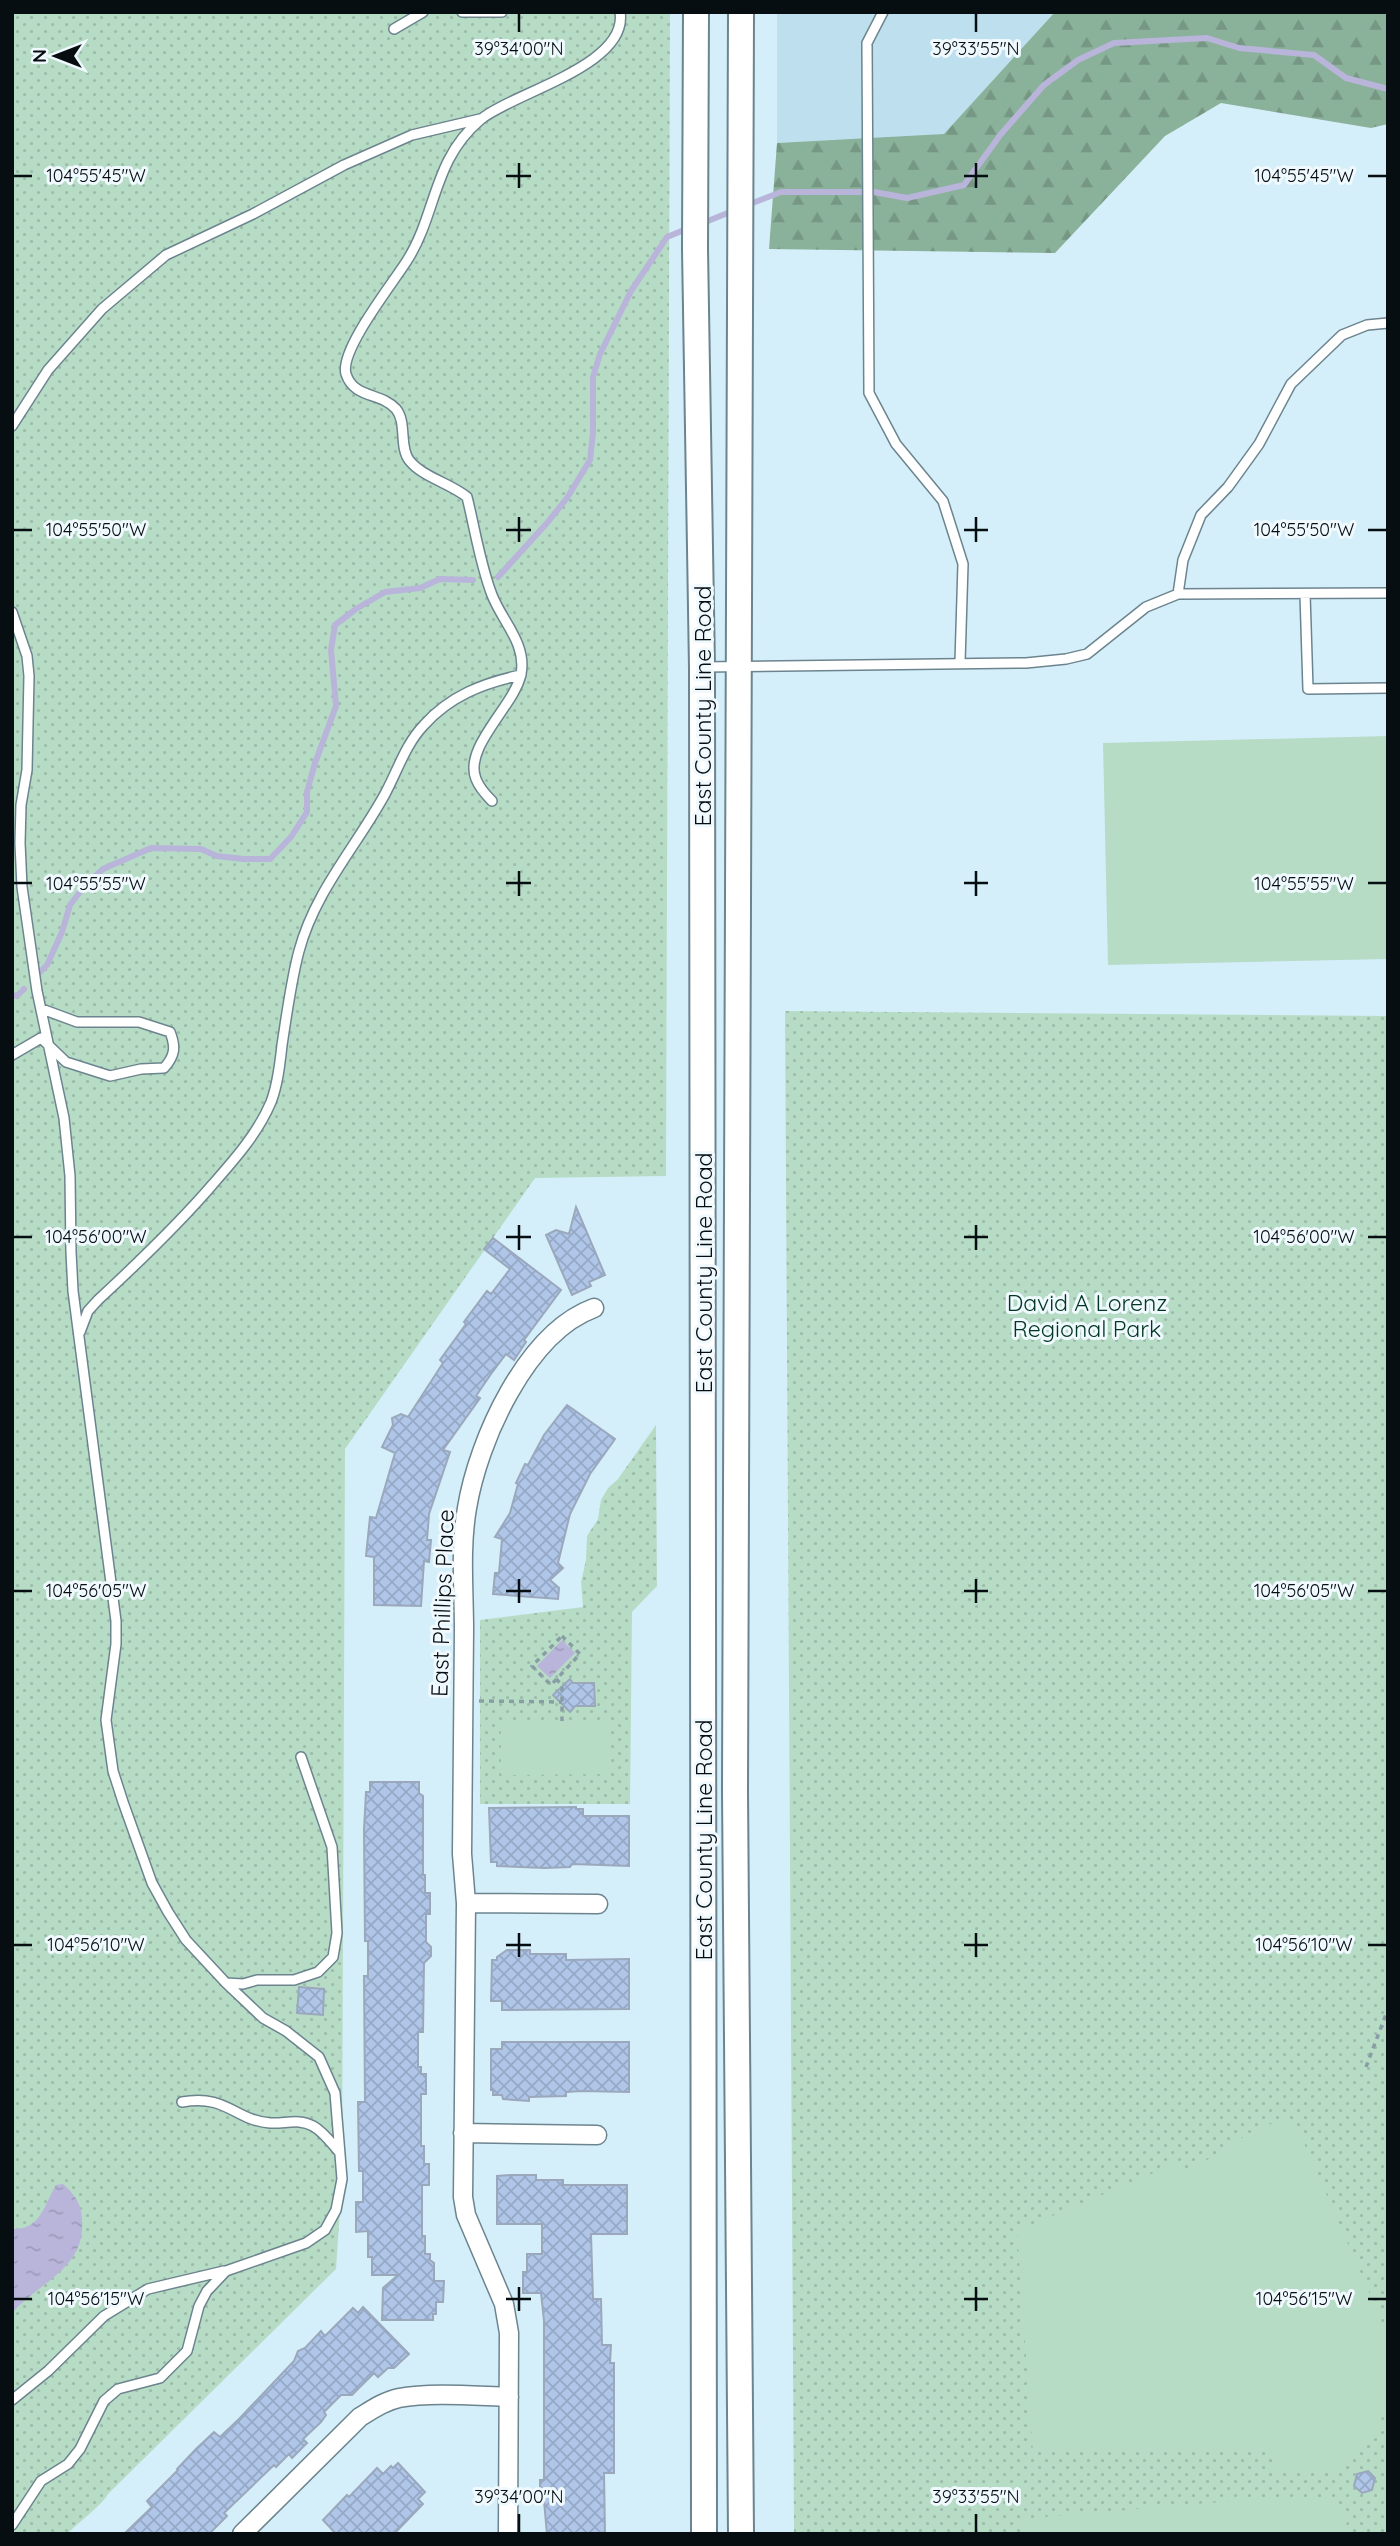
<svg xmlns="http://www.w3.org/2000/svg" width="1400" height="2546" font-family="Quicksand,sans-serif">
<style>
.built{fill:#bee0ee}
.grass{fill:url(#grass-dots)}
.forest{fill:url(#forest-firs)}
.garden{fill:#b7dcc6}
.water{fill:url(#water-ripples)}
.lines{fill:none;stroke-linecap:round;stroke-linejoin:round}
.stream{stroke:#b9b4da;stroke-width:6}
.building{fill:url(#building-cross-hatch);stroke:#9ba8bc;stroke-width:2}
.lane-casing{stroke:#6c848e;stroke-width:12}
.street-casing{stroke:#6c848e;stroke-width:21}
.secondary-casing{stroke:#6c848e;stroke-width:28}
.path{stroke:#899da5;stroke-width:3.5;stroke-dasharray:5 5;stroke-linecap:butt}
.lane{stroke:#fff;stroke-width:9}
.street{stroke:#fff;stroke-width:18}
.secondary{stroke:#fff;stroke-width:24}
.ticks{fill:none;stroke:#060e12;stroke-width:2.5}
.labels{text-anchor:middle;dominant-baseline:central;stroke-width:6;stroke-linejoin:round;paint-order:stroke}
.street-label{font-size:23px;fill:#060e12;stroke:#eff9fe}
.park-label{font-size:23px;fill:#013720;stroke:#eff9fe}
.ticks-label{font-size:18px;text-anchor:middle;fill:#060e12;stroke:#eff9fe;stroke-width:6;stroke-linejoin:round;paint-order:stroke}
</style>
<defs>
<pattern id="grass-dots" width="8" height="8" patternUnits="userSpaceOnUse" patternTransform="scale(1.75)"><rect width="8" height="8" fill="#b7dcc6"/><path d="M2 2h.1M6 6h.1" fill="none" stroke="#9cbca9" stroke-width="1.8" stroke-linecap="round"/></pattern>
<pattern id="forest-firs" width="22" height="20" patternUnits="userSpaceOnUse" patternTransform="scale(1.75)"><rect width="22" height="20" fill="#8ab199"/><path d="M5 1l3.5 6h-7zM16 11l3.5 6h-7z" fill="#769783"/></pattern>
<pattern id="water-ripples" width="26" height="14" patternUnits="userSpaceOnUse" patternTransform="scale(1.75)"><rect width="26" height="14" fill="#b9b4da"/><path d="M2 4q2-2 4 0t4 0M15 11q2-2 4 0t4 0" fill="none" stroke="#9e9aba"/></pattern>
<pattern id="building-cross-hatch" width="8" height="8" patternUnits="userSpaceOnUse" patternTransform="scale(1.75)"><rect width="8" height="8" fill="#afc6e8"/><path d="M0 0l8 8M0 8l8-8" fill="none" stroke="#95a9c6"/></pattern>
</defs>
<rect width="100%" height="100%" fill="#d4effa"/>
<!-- built -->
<path class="built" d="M777 12H1055L944 135 777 143Z"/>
<!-- grass -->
<path class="grass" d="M12 12H670L666 1176 535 1178 345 1449 342 2179 336 2269 108 2494C104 2503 77 2524 67 2534H12Z
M785 1011 1388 1016V2534H794Z
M656 1425 657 1586 632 1612 630 1804H480V1620L583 1607 581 1582 586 1560 587 1536 598 1519 601 1500 608 1488 618 1479Z"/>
<!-- forest -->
<path class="forest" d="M1055 12H1388V124L1371 128 1221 103 1165 136 1055 253 769 249 777 143 944 134Z"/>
<!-- garden -->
<path class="garden" d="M1388 736V959L1108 965 1103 743Z
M608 1720 609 1774 501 1775V1721Z
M1294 2120 1388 2336V2385L1378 2436 1331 2472H1273L1274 2449 1033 2452 1017 2231 1175 2164 1183 2175 1261 2126Z
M1244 2500H1327L1347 2518 1346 2534H1021V2519Z"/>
<!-- water -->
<path class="water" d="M562 1640 575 1653 550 1678 537 1666Z
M63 2184C75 2195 82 2204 82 2221 85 2269 39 2282 12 2313V2229C41 2230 44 2205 56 2185Z"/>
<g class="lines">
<!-- stream -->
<path class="stream" d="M745 206 781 192H874L907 198 964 185 1001 134 1044 85 1078 60 1114 43 1207 38 1239 48 1314 55 1346 78 1388 89
M703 223 735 210
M498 577 547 523 567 498 590 460 593 433V377L600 354 631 291 667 237 689 228
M40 972 47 965 62 932 70 905 86 884 103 869 151 848 201 849 217 856 243 859H270L291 837 307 812V792L315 763 336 706 331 650 335 625 356 609 385 592 420 588 440 579 473 580
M12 996 18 995 24 989"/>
</g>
<!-- building -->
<path class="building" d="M576 1207 605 1275 589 1282 591 1286 572 1295 546 1235 556 1230 569 1234Z
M493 1238 561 1290 524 1340 526 1342 514 1360 506 1354 491 1374 476 1396 480 1398 443 1450 450 1452 429 1514 427 1540H431L429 1562 424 1561 421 1606 374 1605V1557L366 1556 370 1517 376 1518 395 1453 382 1447 393 1425 392 1418 401 1414 408 1417 443 1363 440 1360 466 1324 464 1322 487 1291 491 1294 510 1269 484 1249Z
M567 1405 615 1439 590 1474 570 1514 558 1563 563 1568 550 1580 559 1588 558 1599 493 1594 495 1573H499L502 1539 495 1537 510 1513 518 1484 516 1483 525 1464 528 1465 544 1435Z
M570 1679 573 1683H594L595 1706H575L570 1712 553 1695Z
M370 1782H419V1793L423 1796V1875H425V1893H430V1914H426V1942L431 1947V1956L424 1963 423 2032H418V2067H421V2074H426V2094H421V2146H424V2164H429V2185H422V2236H425V2254H430V2260L434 2263V2281H444L443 2302H436V2314H433V2320H382L383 2288 398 2275H372V2257H368V2231L356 2232V2202H363V2171H359L358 2102H365L364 1976H368V1941H365L364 1830 366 1792H370Z
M576 1807V1809H583V1816H629V1866L572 1864 570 1867 545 1868 497 1866V1862H491L489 1808Z
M507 1950H530V1954H566V1960L629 1959V2009L502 2010V2001H491L492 1960H497V1957Z
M299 1987 324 1989 323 2015 297 2013Z
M502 2042H629V2092L582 2091 566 2092V2096L529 2097V2101L503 2099 502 2095H493V2090H491V2049H502Z
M511 2175H536V2180H563V2185H627V2234H591L593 2299H601L602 2345H611L610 2363H614V2473H604L605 2534H547L544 2501H540V2480H544V2321L541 2293H523V2272H527V2254H542V2224H497V2176Z
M363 2307 409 2354 394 2368H388L378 2377 374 2373 352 2395H341L324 2412 326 2415 321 2422 303 2439 307 2443 292 2458 289 2454 276 2467 274 2465 224 2513 227 2516 209 2534H124L152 2507 147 2501 178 2470 177 2469 196 2449 214 2432 220 2437 239 2419 294 2361 298 2351 305 2348 321 2331 325 2336 353 2308 358 2313Z
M398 2463 425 2492 418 2499 423 2504 394 2534H336L323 2520 347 2495 349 2497 377 2468 383 2474 391 2466 393 2468Z
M1368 2471 1375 2478 1372 2490 1362 2493 1354 2486 1357 2474Z"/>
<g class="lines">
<defs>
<path id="lane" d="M462 12H502
M883 12 867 43 869 393 896 444 943 501 963 564 960 662
M394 29 423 12
M12 426 48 370 102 309 166 255 253 214 344 165 412 135 480 119
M1178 594 1183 560 1201 515 1228 487 1259 444 1291 384 1342 335 1367 325 1388 323
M1305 594 1308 689 1388 688
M12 612 27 656 29 676 27 770 21 805 20 843 22 887 37 991 64 1118 70 1176 71 1252 73 1291 116 1621V1644L106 1720 113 1771 123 1802 152 1883 168 1912 186 1940 226 1983 243 1984 257 1980H294L318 1972 333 1957 337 1933 332 1847 301 1757
M703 667 1026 663 1066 659 1087 654 1146 607 1178 594 1388 593
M492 801C486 795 479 787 476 779 463 747 515 705 521 674 527 644 502 621 492 595 480 564 475 529 467 497 450 483 422 477 409 460 399 447 407 422 396 409 381 392 354 399 346 374 339 350 394 282 408 259 437 212 433 160 480 120 511 93 629 66 620 12
M12 1055 41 1038 66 1062 110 1076 141 1069 164 1068C175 1056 176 1047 170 1032L139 1022H77L42 1009
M80 1332 88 1311 98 1300C138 1263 177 1226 213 1184 235 1159 258 1133 271 1102 278 1084 280 1063 282 1045 287 1013 291 981 299 951 315 891 356 847 385 794 398 770 405 745 424 725 450 696 483 683 521 675
M182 2102C227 2094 234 2120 270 2123 285 2124 299 2118 313 2126 324 2132 332 2144 340 2153
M12 2400 48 2371 104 2316 148 2289 224 2271
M12 2525 41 2481 68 2464 80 2449 104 2401 118 2389 160 2378 187 2351 199 2306 207 2291 226 2271 306 2243 325 2230 336 2210 342 2179 335 2093 319 2057 286 2031 263 2018 226 1983"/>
<path id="street" d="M466 1903 598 1904
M463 2133 597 2135
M242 2534 360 2417C373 2409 385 2401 399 2398 431 2392 476 2396 509 2397
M508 2534 509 2333 504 2304 466 2215 463 2197 466 1903 462 1854C463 1780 463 1705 464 1630 464 1590 460 1548 467 1508 478 1441 526 1333 594 1308"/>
<path id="secondary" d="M696 12 695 249 702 668 704 2534
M741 2534 735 1791 741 12"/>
</defs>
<!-- lane casing -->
<use href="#lane" class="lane-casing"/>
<!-- street casing -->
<use href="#street" class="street-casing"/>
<!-- secondary casing -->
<use href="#secondary" class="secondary-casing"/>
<!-- path -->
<path class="path" d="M562 1636 580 1654 551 1685 532 1666Z
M556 1679 562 1685V1721
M479 1701 562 1702
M1366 2067 1388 2009"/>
<!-- lane -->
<use href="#lane" class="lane"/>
<!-- street -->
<use href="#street" class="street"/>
<!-- secondary -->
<use href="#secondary" class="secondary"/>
</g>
<!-- ticks -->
<path class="ticks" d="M519 14V32M976 14V32M519 163V188M976 163V188M14 176H32M506 176H531M964 176H988M1368 176H1386M519 517V542M976 517V542M14 530H32M506 530H531M964 530H988M1368 530H1386M519 871V896M976 871V896M14 883H32M506 883H531M964 883H988M1368 883H1386M519 1225V1250M976 1225V1250M14 1237H32M506 1237H531M964 1237H988M1368 1237H1386M519 1579V1603M976 1579V1603M14 1591H32M506 1591H531M964 1591H988M1368 1591H1386M519 1933V1957M976 1933V1957M14 1945H32M506 1945H531M964 1945H988M1368 1945H1386M519 2287V2311M976 2287V2311M14 2299H32M506 2299H531M964 2299H988M1368 2299H1386M519 2514V2532M976 2514V2532"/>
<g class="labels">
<!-- street labels -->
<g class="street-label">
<text transform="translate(702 706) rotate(-90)">East County Line Road</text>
<text transform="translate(703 1273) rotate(-90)">East County Line Road</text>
<text transform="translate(442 1603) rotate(-88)">East Phillips Place</text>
<text transform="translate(703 1840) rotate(-90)">East County Line Road</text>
</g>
<!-- park labels -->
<g class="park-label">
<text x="1087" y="1302">David A Lorenz<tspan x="1087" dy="26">Regional Park</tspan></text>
</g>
</g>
<g class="ticks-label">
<text x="519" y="55">39°34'00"N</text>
<text x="976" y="55">39°33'55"N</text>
<text x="1304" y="182">104°55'45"W</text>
<text x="96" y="182">104°55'45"W</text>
<text x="1304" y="536">104°55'50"W</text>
<text x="96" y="536">104°55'50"W</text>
<text x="1304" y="890">104°55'55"W</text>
<text x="96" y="890">104°55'55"W</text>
<text x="96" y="1243">104°56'00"W</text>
<text x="1304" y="1243">104°56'00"W</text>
<text x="96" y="1597">104°56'05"W</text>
<text x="1304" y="1597">104°56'05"W</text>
<text x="96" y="1951">104°56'10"W</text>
<text x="1304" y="1951">104°56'10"W</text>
<text x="96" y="2305">104°56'15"W</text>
<text x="1304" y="2305">104°56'15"W</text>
<text x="519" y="2503">39°34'00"N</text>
<text x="976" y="2503">39°33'55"N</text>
</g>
<!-- border -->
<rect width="1400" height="2546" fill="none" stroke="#060e12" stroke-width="28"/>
<!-- north arrow -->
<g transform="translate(56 56) rotate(270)" stroke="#eff9fe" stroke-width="5" paint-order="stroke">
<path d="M0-5L12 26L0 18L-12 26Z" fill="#060e12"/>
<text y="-10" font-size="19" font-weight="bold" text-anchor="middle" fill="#060e12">N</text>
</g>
</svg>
